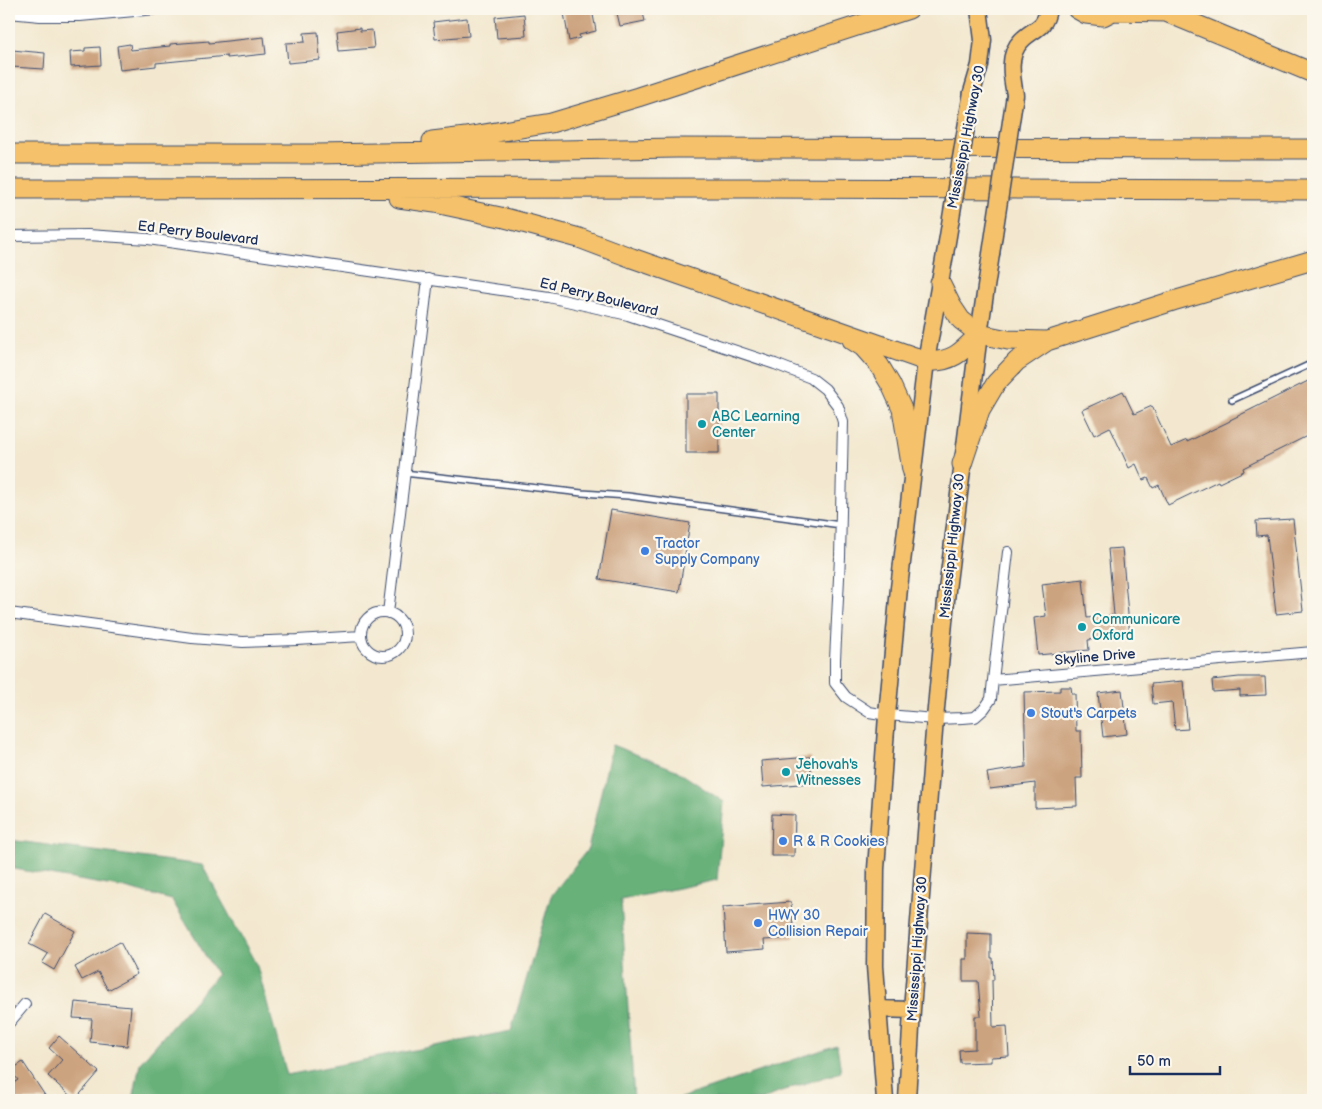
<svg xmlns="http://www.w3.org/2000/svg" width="1322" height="1109" font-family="'Balsamiq Sans',sans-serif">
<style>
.forest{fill:#67b179;stroke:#41706c}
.building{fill:#cca37f}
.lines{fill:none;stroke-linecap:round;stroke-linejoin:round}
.lane-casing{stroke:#3b4b6f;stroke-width:8}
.street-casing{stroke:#3b4b6f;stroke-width:12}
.primary-casing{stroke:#3b4b6f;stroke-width:19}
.highway-casing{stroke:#3b4b6f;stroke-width:21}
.lane{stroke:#fff;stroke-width:5}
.street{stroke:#fff;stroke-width:10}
.primary{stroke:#f5c16b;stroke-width:16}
.highway{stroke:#f5c16b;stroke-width:19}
.primary-bridge-casing{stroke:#3b4b6f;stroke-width:19;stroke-linecap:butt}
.primary-bridge{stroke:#f5c16b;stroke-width:16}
.culture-dot{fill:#0f9aa8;stroke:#fbf7ec;stroke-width:2}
.shop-dot{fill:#3f7fe0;stroke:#fbf7ec;stroke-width:2}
.labels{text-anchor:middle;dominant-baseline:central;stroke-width:4.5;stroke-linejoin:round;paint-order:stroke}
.street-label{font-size:14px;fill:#1b2f5e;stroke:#fbf7ec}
.culture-label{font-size:14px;fill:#0d838f;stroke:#fbf7ec;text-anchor:start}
.shop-label{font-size:14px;fill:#366cbe;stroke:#fbf7ec;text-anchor:start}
</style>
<rect width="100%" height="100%" fill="#fbf7ec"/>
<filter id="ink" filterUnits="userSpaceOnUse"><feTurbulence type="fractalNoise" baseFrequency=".02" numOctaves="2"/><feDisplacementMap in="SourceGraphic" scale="10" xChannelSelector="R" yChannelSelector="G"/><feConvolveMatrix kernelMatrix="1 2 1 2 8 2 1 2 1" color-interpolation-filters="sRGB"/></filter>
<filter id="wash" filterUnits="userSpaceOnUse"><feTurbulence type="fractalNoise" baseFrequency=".0096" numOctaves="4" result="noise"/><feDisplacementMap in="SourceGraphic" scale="20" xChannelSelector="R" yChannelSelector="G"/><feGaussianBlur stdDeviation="1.12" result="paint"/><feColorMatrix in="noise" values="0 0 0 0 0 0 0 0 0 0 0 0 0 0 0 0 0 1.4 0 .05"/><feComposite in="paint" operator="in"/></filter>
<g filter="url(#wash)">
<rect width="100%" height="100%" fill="#f3e8cf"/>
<!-- forest -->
<path class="forest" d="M612 745 676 770 724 802 717 880 621 900 634 1100H133L140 1063 217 975 172 900 125 888 9 868V840L202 865 257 966 287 1075 511 1031 551 896 588 849Z
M837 1045 841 1072 778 1092 763 1100H675Z"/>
<g id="blocks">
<!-- building -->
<path class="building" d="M587 9H592L596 31 579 35 580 38 569 41 564 13Z
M616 9H642L645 21 620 26Z
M524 14 526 36 497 38 495 17Z
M467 18 469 36 435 39 433 22Z
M360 28V31L372 30 374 48 339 51 337 31Z
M318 32 320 60 288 63 286 43 305 42 304 33Z
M264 37 266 54 227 58V56L156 63V66L120 70 117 46 130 44 131 50 170 46V44L209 41V43Z
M100 47 101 65 71 67 70 52 85 51V48Z
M12 50 45 53 44 69 11 67Z
M1308 381 1313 392V433L1243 468 1244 471 1219 483 1218 481 1168 505 1159 485 1153 488 1148 478 1143 480 1136 464 1129 468 1110 427 1094 435 1082 410 1123 391 1134 414 1152 406 1171 447 1187 440V442L1230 421V420Z
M686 394H719V453H686Z
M611 510 690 523 679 592 599 579Z
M1293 519 1303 611 1276 614 1267 535 1257 536 1256 521Z
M1122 548 1130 636 1088 640 1089 650 1038 655 1034 618 1046 616 1042 584 1083 579 1087 618 1114 615 1108 549Z
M1239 677H1265L1266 695 1240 696V690L1213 692 1212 680Z
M1183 681 1188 729 1175 730 1172 702 1153 704 1151 684Z
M1060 687H1071L1072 694H1075L1076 731H1081L1082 778H1076L1077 806 1035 808V783L990 789 987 773 1026 767 1024 692 1060 691Z
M1122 690 1127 734 1103 737 1098 693Z
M810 757 812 783 763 787 761 761Z
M772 814 795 815 794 856H771Z
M791 902 794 938 764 940 765 949 726 952 723 907Z
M45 914 75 931 54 970 42 963 48 954 29 944Z
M967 933 991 934V958H993L994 980H992L993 1027 1007 1026 1009 1056 991 1057V1062L960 1063 959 1050 975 1049V1016H981L978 981H963V959H967Z
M120 942 137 974 108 990 98 972 82 980 75 967Z
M75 1002 131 1007 127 1046 90 1042 92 1019 73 1018Z
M59 1036 99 1072 75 1100 48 1076 62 1060 49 1048Z
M23 1062 38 1085 48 1100H9V1086L18 1080 11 1070Z"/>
</g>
</g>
<g filter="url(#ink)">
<use href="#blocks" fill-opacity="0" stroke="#3b4b6f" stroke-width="1"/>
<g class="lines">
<defs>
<path id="lane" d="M1232 400 1313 363
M404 473 582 493 628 496 841 525"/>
<path id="street" d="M9 13 40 16H80L156 9
M9 236 88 235 148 239 549 297 628 315 775 364 811 378 825 389 838 406 843 422 840 557 835 660V683L846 697 869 712 887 715 935 719 963 718 975 717 984 709 991 699 993 680 1313 652
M361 634a22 22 0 1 1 44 0a22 22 0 1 1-44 0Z
M9 613 192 638 243 642 297 640 361 636
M388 613 428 279
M993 680 1008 552
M9 1023 25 1004"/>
<path id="primary" d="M972 92 980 65 983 40 979 9
M1015 95C1012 78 1007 55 1021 41 1033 28 1045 30 1048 9
M878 1009 912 1010
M885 1100 875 966 876 869 887 715 899 588 926 361 945 254
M907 1100 912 1010 935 719 947 590 979 334 991 254"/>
<path id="highway" d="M1077 9 1086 14 1103 16 1113 11 1166 12 1313 73
M432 141 466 137 551 123 638 97 909 9
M9 154H316L677 148 1313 149
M9 189C253 190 498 188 743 188 933 189 1123 190 1313 190
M399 198 435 203 505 218 579 238 632 258 926 361C952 363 962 352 979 334
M940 283 951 305 961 320 979 334 1008 340 1047 341 1173 301 1313 260
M852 340 863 347 879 365 891 385 902 409 912 470
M962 464 980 410 996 383 1017 361 1047 341"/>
</defs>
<!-- lane casing -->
<use href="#lane" class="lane-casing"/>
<!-- street casing -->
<use href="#street" class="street-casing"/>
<!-- primary casing -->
<use href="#primary" class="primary-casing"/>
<!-- highway casing -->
<use href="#highway" class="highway-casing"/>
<!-- lane -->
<use href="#lane" class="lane"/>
<!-- street -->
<use href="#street" class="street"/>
<!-- primary -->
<use href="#primary" class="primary"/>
<!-- highway -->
<use href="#highway" class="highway"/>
<defs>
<path id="primary-bridge" d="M945 254 972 92
M991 254 1015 95"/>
</defs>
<!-- primary-bridge casing -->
<use href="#primary-bridge" class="primary-bridge-casing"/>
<!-- primary-bridge -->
<use href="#primary-bridge" class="primary-bridge"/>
</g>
</g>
<!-- markers -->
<g class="culture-dot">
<circle cx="702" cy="424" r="5"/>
<circle cx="1082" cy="627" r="5"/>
<circle cx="786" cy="772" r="5"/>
</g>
<g class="shop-dot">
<circle cx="645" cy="551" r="5"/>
<circle cx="1031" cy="713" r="5"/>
<circle cx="783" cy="841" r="5"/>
<circle cx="758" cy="923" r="5"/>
</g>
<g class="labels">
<!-- street labels -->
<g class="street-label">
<text transform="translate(966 137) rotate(-79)">Mississippi Highway 30</text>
<text transform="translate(198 233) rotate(7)">Ed Perry Boulevard</text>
<text transform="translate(599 297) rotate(14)">Ed Perry Boulevard</text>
<text transform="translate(952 546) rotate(-84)">Mississippi Highway 30</text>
<text transform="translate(1095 657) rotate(-5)">Skyline Drive</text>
<text transform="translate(917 949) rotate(-86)">Mississippi Highway 30</text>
</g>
<!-- culture labels -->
<g class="culture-label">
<text x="712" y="416">ABC Learning<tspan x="712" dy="16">Center</tspan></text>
<text x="1092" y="619">Communicare<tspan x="1092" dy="16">Oxford</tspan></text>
<text x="796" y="764">Jehovah's<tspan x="796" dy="16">Witnesses</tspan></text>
</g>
<!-- shop labels -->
<g class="shop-label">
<text x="655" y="543">Tractor<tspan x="655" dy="16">Supply Company</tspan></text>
<text x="1041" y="713">Stout's Carpets</text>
<text x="793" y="841">R &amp; R Cookies</text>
<text x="768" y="915">HWY 30<tspan x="768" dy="16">Collision Repair</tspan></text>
</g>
</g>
<!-- margin -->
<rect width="1322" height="1109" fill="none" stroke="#fbf7ec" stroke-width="30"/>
<!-- scale -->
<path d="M1130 1066v8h90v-8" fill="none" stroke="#1b2f5e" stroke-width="2.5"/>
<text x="1137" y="1066" font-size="15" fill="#1b2f5e" stroke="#fbf7ec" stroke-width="4" paint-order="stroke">50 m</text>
</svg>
